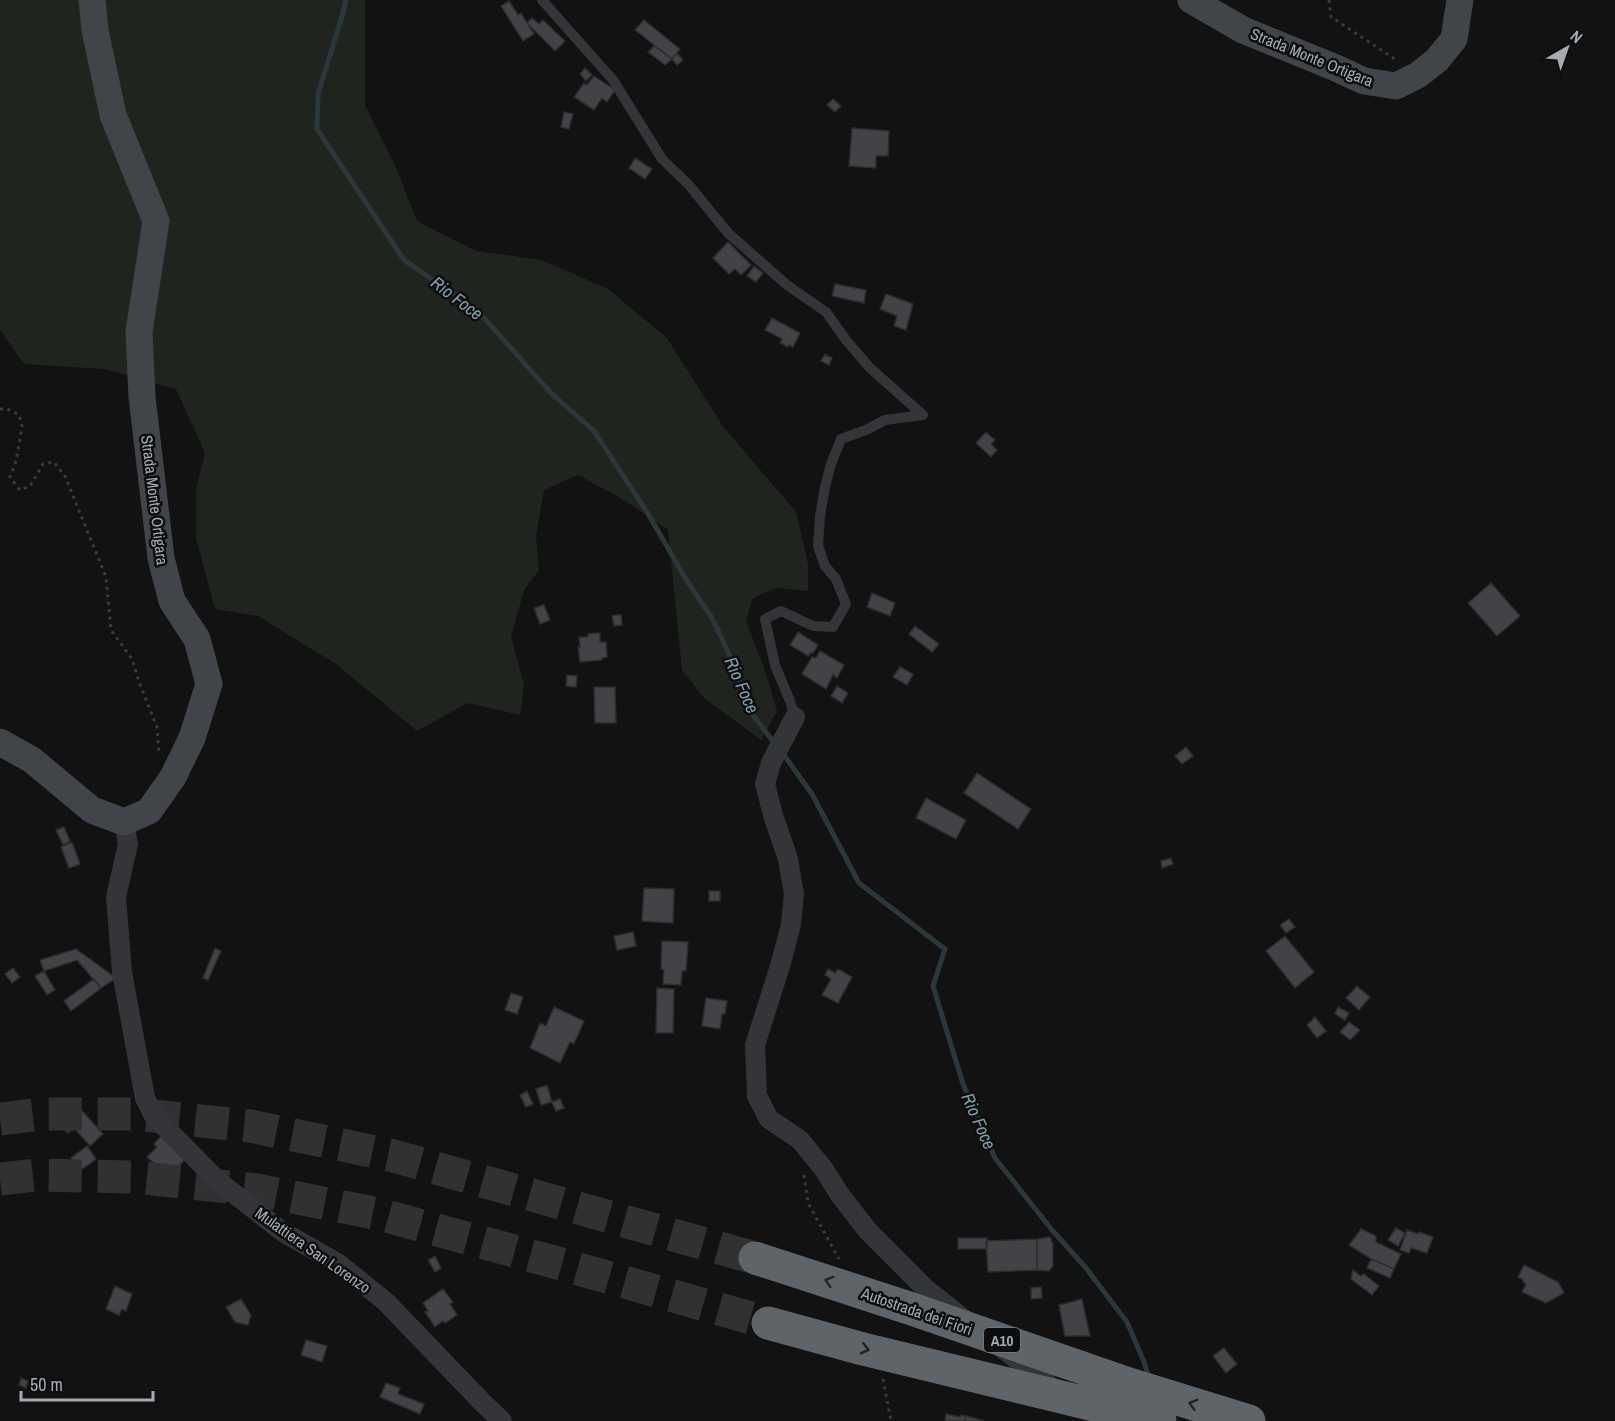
<svg xmlns="http://www.w3.org/2000/svg" width="1615" height="1421" font-family="'Archivo Narrow',sans-serif">
<style>
.green{fill:#1f251e}
.lines{fill:none;stroke-linecap:round;stroke-linejoin:round}
.stream{stroke:#2c373b;stroke-width:5}
.building{fill:#414346;stroke:#2c2d2f;stroke-width:1.5}
.motorway-tunnel{stroke:#2f3133;stroke-width:33;stroke-dasharray:33 16;stroke-linecap:butt}
.path{stroke:#393c3f;stroke-width:3;stroke-dasharray:3 4.5;stroke-linecap:butt}
.service{stroke:#333538;stroke-width:10}
.minor{stroke:#333538;stroke-width:20}
.secondary{stroke:#414448;stroke-width:27}
.motorway-bridge{stroke:#5f6468;stroke-width:33}
.oneway{stroke:#222324}
.labels{text-anchor:middle;dominant-baseline:central;stroke-width:5;stroke-linejoin:round;paint-order:stroke}
.shield{fill:#0d0d0e;stroke:#777c82;stroke-width:1.5}
.shield-label{font-size:15px;font-weight:bold;fill:#a4acb3}
.street-label{font-size:16px;fill:#a4acb3;stroke:#0d0d0e}
.water-label{font-size:18px;font-style:italic;fill:#7da1ac;stroke:#0d0d0e}
</style>
<rect width="100%" height="100%" fill="#121213"/>
<!-- green -->
<path class="green" d="M0 0H365V105L395 165 417 221 477 251 542 260 608 289 667 338 722 425 796 512 808 564V591L777 588 753 598 746 621 765 671 777 711 761 740 704 698 682 670 668 530 624 500 578 475 544 490 536 535 539 570 524 590 511 637 524 684 520 715 468 703 417 731 336 664 258 616 215 609 196 538V489L205 453 176 389 104 369 24 364 0 330Z"/>
<g class="lines">
<!-- stream -->
<path class="stream" d="M346 0 343 13 318 94 317 129 404 260 477 310 551 393 594 431 647 512 687 581 712 618 725 645 753 715 775 744
M781 751 812 794 859 883 945 949 933 986 963 1084 995 1158 1052 1230 1086 1268 1127 1322 1144 1362 1149 1378"/>
</g>
<!-- building -->
<path class="building" d="M509 1 518 15 521 13 534 34 523 41 501 6Z
M532 18 539 24 543 20 565 41 555 51 527 23Z
M644 20 680 49 672 59 635 30Z
M654 46 672 59 665 65 648 52Z
M677 53 683 60 677 65 672 59Z
M585 68 592 75 586 81 580 74Z
M594 76 615 90 607 102 602 98 594 110 574 97 584 83 587 85Z
M833 99 841 106 835 112 827 105Z
M564 112 573 114 569 129 561 127Z
M852 128 889 131 888 156H876V168L849 166Z
M635 158 652 169 645 179 629 168Z
M728 242 751 265 741 275 735 269 729 274 713 258Z
M754 266 763 273 756 282 747 276Z
M835 284 866 290 864 303 832 296Z
M886 294 913 304 906 330 894 326 897 316 880 309Z
M772 318 800 333 793 347 789 345 788 347 780 343 782 339 765 330Z
M825 354 832 358 829 365 821 361Z
M986 432 995 440 991 444 997 450 991 457 976 443Z
M1491 583 1520 616 1497 636 1468 603Z
M872 593 895 603 890 616 867 607Z
M544 605 550 620 540 624 534 608Z
M616 615H621L622 625 614 626 612 616Z
M915 626 939 644 932 652 909 634Z
M798 632 818 645 813 653 811 652 808 656 790 645Z
M600 633V642H606L607 657 602 658V660L580 662 578 647H580L579 637H588V634Z
M820 651 844 665 837 678 833 675 826 689 802 674 812 657 816 658Z
M900 667 913 674 907 685 893 677Z
M567 675 577 676 576 687 566 686Z
M837 686 848 693 842 703 831 696Z
M594 687H615L616 723H595Z
M1186 747 1193 756 1182 764 1175 756Z
M977 773 1031 809 1018 829 964 793Z
M926 798 966 820 956 839 916 818Z
M64 827 70 841 63 845 56 830Z
M72 842 80 864 69 868 61 847Z
M1171 858 1173 864 1162 868 1161 861Z
M644 888 674 889 673 923 642 921Z
M709 891H720V901H709Z
M1289 919 1295 927 1286 933 1280 925Z
M633 932 636 946 617 950 614 936Z
M1285 936 1314 972 1295 988 1266 951Z
M662 941 688 942 686 971H682L681 985 663 984 664 970 661 969Z
M215 948 221 951 208 980 203 978Z
M76 949 116 978 101 988 77 960 44 971 40 960Z
M13 968 20 977 12 983 5 974Z
M828 969 835 973 838 969 852 977 838 1003 822 995 831 979 825 975Z
M44 971 55 990 47 995 35 976Z
M94 979 101 988 71 1011 64 1001Z
M1357 986 1370 997 1359 1010 1346 998Z
M657 988 674 989 673 1033H656Z
M511 993 523 997 517 1014 505 1010Z
M706 998 727 1001 725 1014H722L720 1029 702 1026Z
M554 1007 584 1021 574 1044 570 1042 560 1063 530 1048 540 1023 546 1026Z
M1338 1007 1349 1013 1345 1020 1335 1014Z
M1315 1017 1326 1031 1317 1038 1307 1025Z
M1349 1022 1360 1030 1350 1040 1340 1032Z
M547 1085 552 1102 541 1105 536 1089Z
M527 1091 533 1104 526 1107 520 1095Z
M560 1099 564 1108 556 1111 552 1102Z
M76 1104 103 1134 90 1146 74 1128 68 1133 57 1121Z
M162 1135 187 1157 169 1177 147 1157 157 1147 154 1144Z
M87 1146 96 1159 81 1170 71 1158Z
M1396 1228 1405 1233 1398 1246 1388 1240Z
M1361 1229 1376 1236V1242L1401 1254 1394 1269 1371 1259 1349 1245Z
M1407 1230 1418 1234 1419 1232 1433 1237 1427 1253 1411 1248 1409 1253 1400 1250Z
M1050 1237 1053 1245V1266L1049 1271 1037 1270V1239Z
M958 1238H987V1249H958Z
M1037 1239V1270L988 1272 986 1241Z
M435 1256 441 1268 435 1272 428 1260Z
M1371 1259 1394 1269 1390 1278 1367 1268Z
M1524 1265 1558 1282 1564 1293 1546 1303 1522 1292 1526 1284 1523 1282V1280L1518 1277Z
M1353 1270 1361 1276 1364 1274 1379 1286 1372 1295 1351 1279Z
M115 1286 132 1294 126 1311 122 1309 119 1315 106 1309Z
M1041 1287 1042 1298 1031 1299V1288Z
M443 1289 453 1302 450 1304 457 1315 445 1323 443 1321 435 1327 425 1312 428 1311 423 1303Z
M241 1299 251 1315 248 1325 235 1322 226 1307Z
M1082 1299 1090 1336H1065L1059 1305Z
M306 1340 327 1346 322 1362 301 1355Z
M1224 1348 1237 1364 1226 1373 1213 1356Z
M21 1378 28 1381 26 1388 19 1385Z
M386 1383 400 1388 398 1394 424 1404 420 1414 380 1397Z
M946 1414 960 1417 961 1415 965 1416V1421H945Z
M965 1416 983 1420V1421H965Z"/>
<g class="lines">
<!-- motorway-tunnel -->
<path class="motorway-tunnel" d="M0 1119 42 1114H135L250 1126 390 1155 755 1258
M0 1179 36 1175 134 1177 257 1190 379 1214 572 1267 768 1323"/>
<!-- path -->
<path class="path" d="M1329 0 1331 17 1398 61
M0 409H7L18 414 22 424 20 439 16 461 10 477 20 490 30 486 43 464 54 462 65 476 106 577 111 630 132 659 139 682 157 727 159 754
M804 1175 808 1203 839 1259
M883 1379 891 1421"/>
<!-- service -->
<path class="service" d="M542 0 613 80 662 159 689 185 728 233 787 285 826 312 846 340 870 368 923 415 885 420 866 430 841 439 831 464 825 487 820 516 818 546 825 566 836 579 846 604 833 627 813 626 781 611 765 619 775 665 790 701 795 717"/>
<!-- minor -->
<path class="minor" d="M795 717 771 763 765 784 773 815 788 859 794 894 791 924 781 963 755 1045 757 1096 769 1119 800 1140 823 1168 840 1195 868 1231 926 1289 964 1319
M124 822 128 844 116 897 122 972 145 1098 154 1116 218 1181 283 1232 339 1264 386 1302 482 1402 502 1421
M1002 1348 1054 1389"/>
<!-- secondary -->
<path class="secondary" d="M1191 0 1243 30 1336 68 1364 81 1396 86 1418 75 1437 60 1454 39 1460 0
M0 742 32 760 92 810 124 822 149 811 173 777 192 738 209 684 197 639 172 601 161 558 142 397 139 332 156 221 113 115 95 30 92 0"/>
<!-- motorway-bridge -->
<path class="motorway-bridge" d="M755 1258 912 1309 1129 1384 1249 1421
M768 1323 863 1349 1160 1421"/>
</g>
<!-- one-way arrows -->
<defs><path id="oneway-chevron" d="M-2-3.5L2.5 0L-2 3.5" fill="none" stroke-width="1.6" stroke-linecap="round" stroke-linejoin="round" transform="scale(1.5)"/></defs>
<g class="oneway">
<use href="#oneway-chevron" transform="translate(829 1281) rotate(-163)"/>
<use href="#oneway-chevron" transform="translate(865 1349) rotate(14)"/>
<use href="#oneway-chevron" transform="translate(1193 1404) rotate(-164)"/>
</g>
<g class="labels">
<!-- shield labels -->
<rect class="shield" x="984" y="1328" width="36" height="24" rx="4.5"/>
<g class="shield-label">
<text x="1002" y="1340">A10</text>
</g>
<!-- street labels -->
<g class="street-label">
<text transform="translate(1312 57) rotate(22)">Strada Monte Ortigara</text>
<text transform="translate(155 500) rotate(83)">Strada Monte Ortigara</text>
<text transform="translate(313 1250) rotate(35)">Mulattiera San Lorenzo</text>
<text transform="translate(917 1311) rotate(19)">Autostrada dei Fiori</text>
</g>
<!-- water labels -->
<g class="water-label">
<text transform="translate(457 298) rotate(37)">Rio Foce</text>
<text transform="translate(742 685) rotate(66)">Rio Foce</text>
<text transform="translate(979 1121) rotate(66)">Rio Foce</text>
</g>
</g>
<!-- north arrow -->
<g transform="translate(1567 48) rotate(40)" stroke="#0d0d0e" stroke-width="4.5" paint-order="stroke">
<path d="M0-4.5L10 22L0 15L-10 22Z" fill="#a4acb3"/>
<text y="-9" font-size="16" font-weight="bold" text-anchor="middle" fill="#a4acb3">N</text>
</g>
<!-- scale -->
<path d="M21 1391v9h132v-9" fill="none" stroke="#a4acb3" stroke-width="3"/>
<text x="30" y="1391" font-size="18" fill="#a4acb3" stroke="#0d0d0e" stroke-width="4.5" paint-order="stroke">50 m</text>
</svg>
